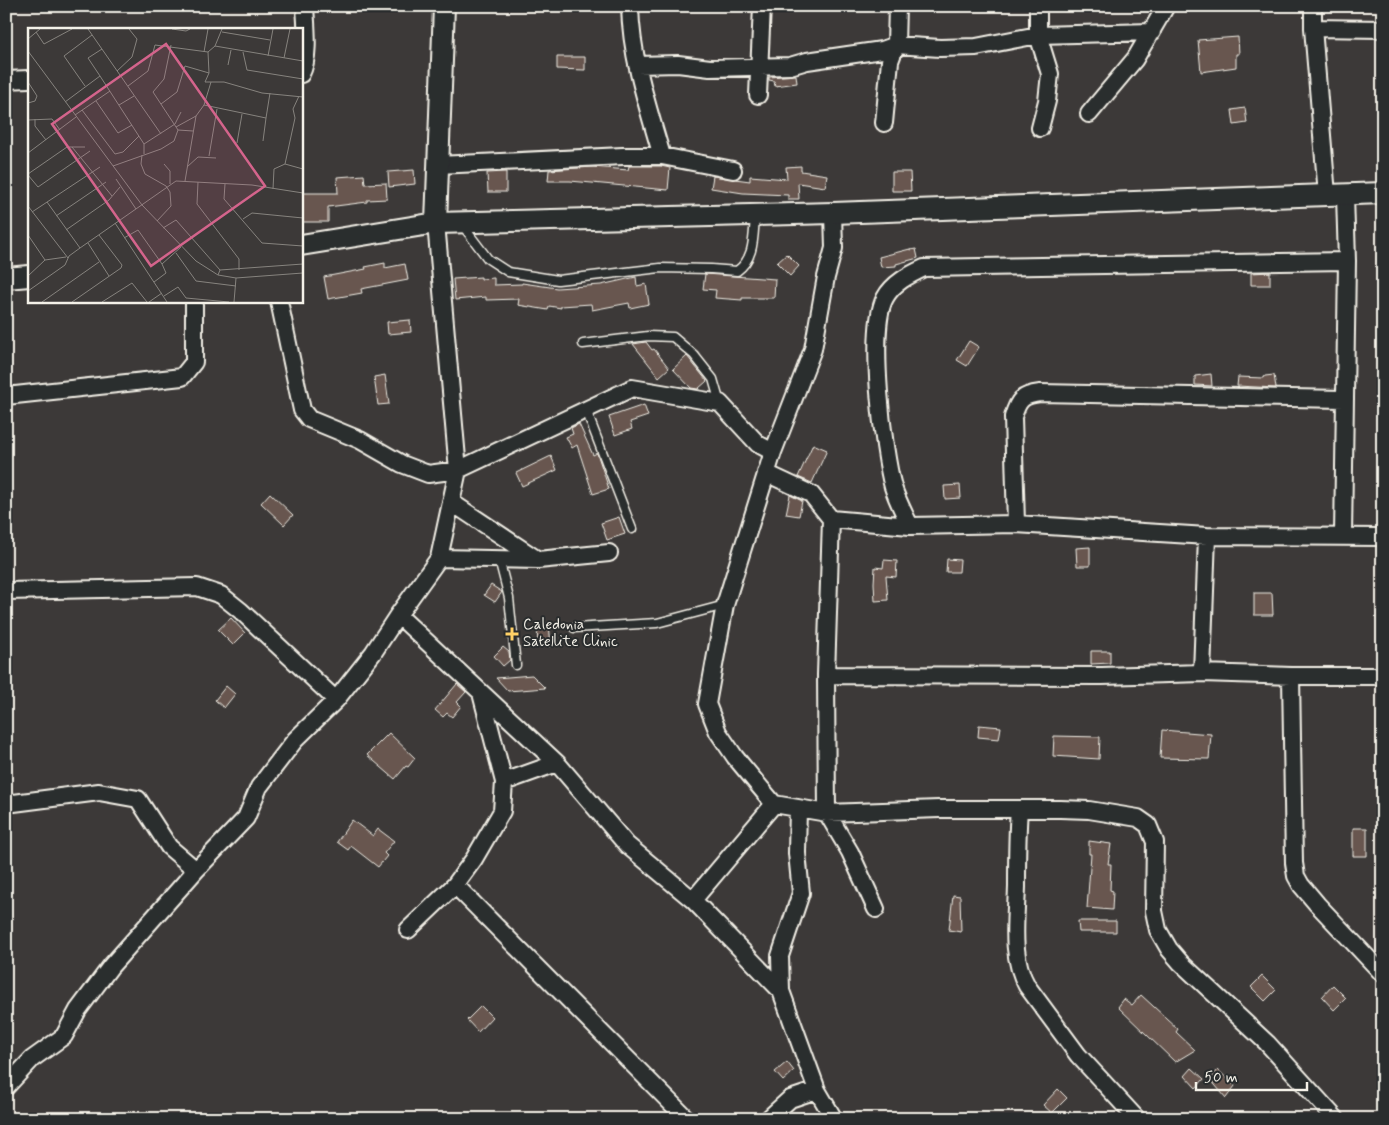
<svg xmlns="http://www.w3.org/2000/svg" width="1389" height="1125" font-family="Mynerve,sans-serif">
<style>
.building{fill:#675650;stroke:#f4f1e8}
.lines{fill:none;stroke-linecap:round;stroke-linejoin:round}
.service-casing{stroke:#f4f1e8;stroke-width:11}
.minor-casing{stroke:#f4f1e8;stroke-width:20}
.tertiary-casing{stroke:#f4f1e8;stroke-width:24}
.service{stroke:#2a2d2e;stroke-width:8}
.minor{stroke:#2a2d2e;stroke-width:16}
.tertiary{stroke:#2a2d2e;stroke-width:20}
.poi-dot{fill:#ffd166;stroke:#2a2d2e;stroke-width:2}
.labels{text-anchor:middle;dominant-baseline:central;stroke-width:4;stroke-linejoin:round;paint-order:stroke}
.poi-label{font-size:15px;fill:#f4f1e8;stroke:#2a2d2e;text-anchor:start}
.inset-road{fill:none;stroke:#86837e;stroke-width:1}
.view{fill:#d4648c;fill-opacity:0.15;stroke:#d4648c;stroke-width:2.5}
.inset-edge{fill:none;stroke:#f4f1e8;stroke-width:2.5}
</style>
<rect width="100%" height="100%" fill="#3c3938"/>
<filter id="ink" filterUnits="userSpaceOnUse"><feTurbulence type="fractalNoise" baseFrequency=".02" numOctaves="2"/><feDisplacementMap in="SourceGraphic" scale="10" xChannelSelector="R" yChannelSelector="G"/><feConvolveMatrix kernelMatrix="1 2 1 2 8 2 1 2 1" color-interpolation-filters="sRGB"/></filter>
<g filter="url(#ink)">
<!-- building -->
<path class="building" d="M1238 37 1239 54H1236V67L1201 72 1198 40Z
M557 57H585V70L557 69Z
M796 75 797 83 775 86 774 81 769 80V77Z
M1245 108 1247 123 1234 125 1232 110Z
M629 166H661L670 168 668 190 570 181H548L549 170 593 167 628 170Z
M801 166V171L827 175 825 187 798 183 799 199H788V195L743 193 711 188 713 176 750 181V176L787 179 786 167Z
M414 170 415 184 389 187 388 172Z
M506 172V192H488L487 173Z
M892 172H910L911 191H892Z
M364 175 365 184 386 183 387 199 367 200V202L328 207V222H301V193H338L337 177Z
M910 249V250L916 249 918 258 896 264V266L881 267 879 257Z
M787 254 799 266 790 276 777 263Z
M385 263V268L405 264 408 280 361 289 362 293 328 299 324 277 366 269 365 267Z
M1270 272V285H1251V273Z
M705 274 775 279 774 298H742V300L715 298 716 290 703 289Z
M481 277V279L494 278V285L522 284V283L557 288 601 285 636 277 637 286 646 284 649 304 630 308 629 303 592 310 591 304 561 306V308L549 306 548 310 518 305 519 299 486 300V297L455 300 453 279Z
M410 320 411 332 388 334 387 322Z
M969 341 979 347 967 366 957 360Z
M646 342 652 350 654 349 669 368 659 377 633 344Z
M687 356 707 381 698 389 691 388 673 369Z
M1211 374 1212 386 1195 385V376Z
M385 375 389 404 378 405 374 377Z
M1274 375 1276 388 1237 386 1238 377 1264 378 1265 376Z
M644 405 648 416 630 422 632 429 615 435 609 417Z
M579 424 593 455 597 453 609 489 593 494 577 445 572 448 566 437 573 434 571 428Z
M813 444 827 450 812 483 798 477Z
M551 456 557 470 522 486 516 473Z
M960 485 961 498 945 499 944 486Z
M270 493 293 515 284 525 261 503Z
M790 495 802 501 799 516 786 514Z
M619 517 625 534 607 540 601 523Z
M1090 547V566H1077L1076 548Z
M947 559 960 560 959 572H946Z
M884 560 897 561 896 577 886 576 888 600 875 601 874 583 875 567 883 568Z
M491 585 502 592 495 602 484 595Z
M1254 593H1272L1273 615H1254Z
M231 618 245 633 233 645 218 630Z
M549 623 551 646 538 647 537 624Z
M503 647 509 652 510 660 503 666 494 656Z
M1091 651H1110V663L1091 664Z
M532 675 545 688 508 691 496 678Z
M457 684 466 692 457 702 461 706 452 717 447 713 443 717 435 710Z
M226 686 235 694 224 708 215 700Z
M979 725 1001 727 999 739 978 737Z
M1162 730 1211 734 1209 759 1160 758Z
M389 733 415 758 408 767 406 766 395 779 367 755Z
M1054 736 1100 737 1099 759 1053 756Z
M352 820 373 836 378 829 394 841 384 853 387 856 378 867 351 846 348 850 337 842Z
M1353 828H1367V856H1353Z
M1089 841 1111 844 1108 864H1111L1110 890 1113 891 1112 910 1087 908 1091 854H1089Z
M953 895 960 896 961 932 949 930Z
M1078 921H1116V932H1079Z
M1262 976 1276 990 1265 1001 1251 987Z
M1333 985 1346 998 1334 1010 1322 997Z
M1141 995 1178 1029 1176 1032 1195 1050 1175 1062 1118 1007 1124 999 1132 1005Z
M481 1006 492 1017 478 1032 467 1020Z
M787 1062 794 1071 783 1081 775 1072Z
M1192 1068 1204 1079 1196 1088 1185 1076Z
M1218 1070 1235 1086 1226 1098 1210 1079Z
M1058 1089 1067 1098 1052 1113 1043 1105Z"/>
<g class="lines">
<defs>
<path id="service" d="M463 226 488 259 508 272 558 280 660 268 711 269 737 271C755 258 753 237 755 217
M583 344 648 336 673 337 694 355 713 379 720 403
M586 410 632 529
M499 559 509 598 516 665
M574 628 657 623 725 605"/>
<path id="minor" d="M630 6C631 57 648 108 662 156
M1038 6V35L1050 74 1047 101 1040 128
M1313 6V28L1327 195
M1313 28 1383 29
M637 65 678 64 710 68 790 66 807 61 882 50 896 45 940 48 976 47 1038 35 1152 32
M301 74C310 57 306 26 305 6
M6 80 29 79
M758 95 762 6
M1089 114 1135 59 1166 6
M884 123 890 61 896 45 897 6
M438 165 623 156H662L733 170
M833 213 834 248 826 277 813 349 773 452 725 605 707 704 718 732 735 757 774 804 827 813 939 809H1060L1089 810 1138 818 1148 825 1155 842 1154 911 1158 930 1169 949 1181 963 1267 1043 1336 1119
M279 301 302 410 309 419 360 440 402 464 428 474 458 470 632 388 720 403 758 444 773 452
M6 396 182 377 194 362V301
M766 473 811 494 831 519 826 675 827 813 850 852 876 909
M451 502 538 560 609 553
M831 519 910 526 1016 524 1207 536 1383 537
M1016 524 1013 417C1018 400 1022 395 1040 393L1344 399
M910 526C904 513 897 500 893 487 883 451 868 329 885 298 893 283 909 275 924 268L1347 261
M1343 536 1347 261 1345 195
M439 558 538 560
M6 591 197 587 221 595 241 611 336 700
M398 615 557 763 627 845 693 900 781 991 817 1090 834 1119
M1202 673 1207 536
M826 675 1102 676 1202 673 1291 676H1383
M1291 676 1294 863 1296 876 1301 885 1317 904 1383 974
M504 782 557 763
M6 804 99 792 138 799 169 847 196 870
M1019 809C1017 835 1017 860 1017 887 1016 920 1010 956 1027 986L1078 1055 1137 1119
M455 885 687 1119
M693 900 774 804
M408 930 455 885 474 859 502 811 504 782 481 693
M781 991 780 956 801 893 797 853 798 808
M6 1087 32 1059 64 1036 78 1010 111 966 196 870 246 818 259 787 295 740 336 700 373 653 398 615 439 558 458 470 436 223
M768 1119 790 1099 817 1090"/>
<path id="tertiary" d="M436 223 444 6
M301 245 436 223 833 213 1383 193
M6 278 29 276"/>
</defs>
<!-- service casing -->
<use href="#service" class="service-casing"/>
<!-- minor casing -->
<use href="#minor" class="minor-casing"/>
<!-- tertiary casing -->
<use href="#tertiary" class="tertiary-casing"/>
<!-- service -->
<use href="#service" class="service"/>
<!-- minor -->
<use href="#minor" class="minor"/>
<!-- tertiary -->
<use href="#tertiary" class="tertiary"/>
</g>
</g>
<!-- markers -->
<path class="poi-dot" d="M509.5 626.5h5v5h5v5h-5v5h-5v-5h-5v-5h5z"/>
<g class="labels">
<!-- poi labels -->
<g class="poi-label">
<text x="523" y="625">Caledonia<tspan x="523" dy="17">Satellite Clinic</tspan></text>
</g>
</g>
<!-- overview -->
<g transform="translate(28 28)">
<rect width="275" height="275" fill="#3c3938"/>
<path class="inset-road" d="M60 1 133 106M144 1 158 3 162 1M8 4 16 16 44 1M194 4 242 12M0 11 12 1M187 18 275 33M0 23 114 177 168 233 190 247 208 250 275 245M176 24 180 1M180 24 181 45 177 54H196L234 65 275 69M215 24 219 42 275 51M240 28 245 1M256 30 262 1M200 37 203 22M89 43 104 29 109 11 101 1M72 48 60 30 74 21M0 54 9 68 7 73 0 75M57 58 36 28 64 7M100 58 120 43 127 17 180 24 187 18 194 1M271 68 265 81 267 90 257 136 275 141M68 73 90 105 104 97M37 74 72 48 116 116M133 76 149 64 157 38 181 45M91 77 106 68M176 77 238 90 242 65M54 82 87 126 95 124 111 108M47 87 82 63M7 91V98L18 112M0 92 24 91 32 102M148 99 168 88M150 102 165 103M235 113 238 90M209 115 214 86M44 119 84 168M0 125 48 89M116 126V116L147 96 153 84M114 127 113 136 117 146 138 158 142 164 143 178 129 193M181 128 189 81M136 136 142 143V156M85 138 133 121 146 113 150 102 125 64 136 51 143 17M159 139 170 129 188 130M0 146 39 119H57M0 147 10 159 62 123M88 151 108 181M157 153 168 88 176 77 183 54M170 154 169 176 211 231V242M197 156 196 171 234 215 275 218M245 161 246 141 257 136M19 174 52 220M0 178 40 230M4 184 72 139M28 188 78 154M215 191 224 185 275 190M87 195 139 274M135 200 148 192 192 242 190 247M38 202 81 172 92 159M0 207 17 232M96 210 110 202 134 236 138 245 126 254M60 215 81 248M148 225 168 253 208 258M134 236 153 219M192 242 275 236M0 248 17 232 38 229M0 263 37 237 41 228 52 220 148 153 224 157 275 165M136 268 150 259 158 270 201 274M14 274 71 234M44 274 93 240 94 237 71 207M74 274 104 255 119 274M121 274 134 265M206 274 208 250"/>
<path class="view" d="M138 16 237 158 123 238 24 96Z"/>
<rect width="275" height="275" class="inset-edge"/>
</g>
<!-- margin -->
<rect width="1389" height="1125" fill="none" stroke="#2a2d2e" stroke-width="25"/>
<rect x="12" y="12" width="1364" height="1100" fill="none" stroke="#f4f1e8" stroke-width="2" filter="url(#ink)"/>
<!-- scale -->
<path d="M1196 1082v8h111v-8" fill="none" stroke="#f4f1e8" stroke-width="2.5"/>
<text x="1204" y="1082" font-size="15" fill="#f4f1e8" stroke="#2a2d2e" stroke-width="4" paint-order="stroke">50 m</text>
</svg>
